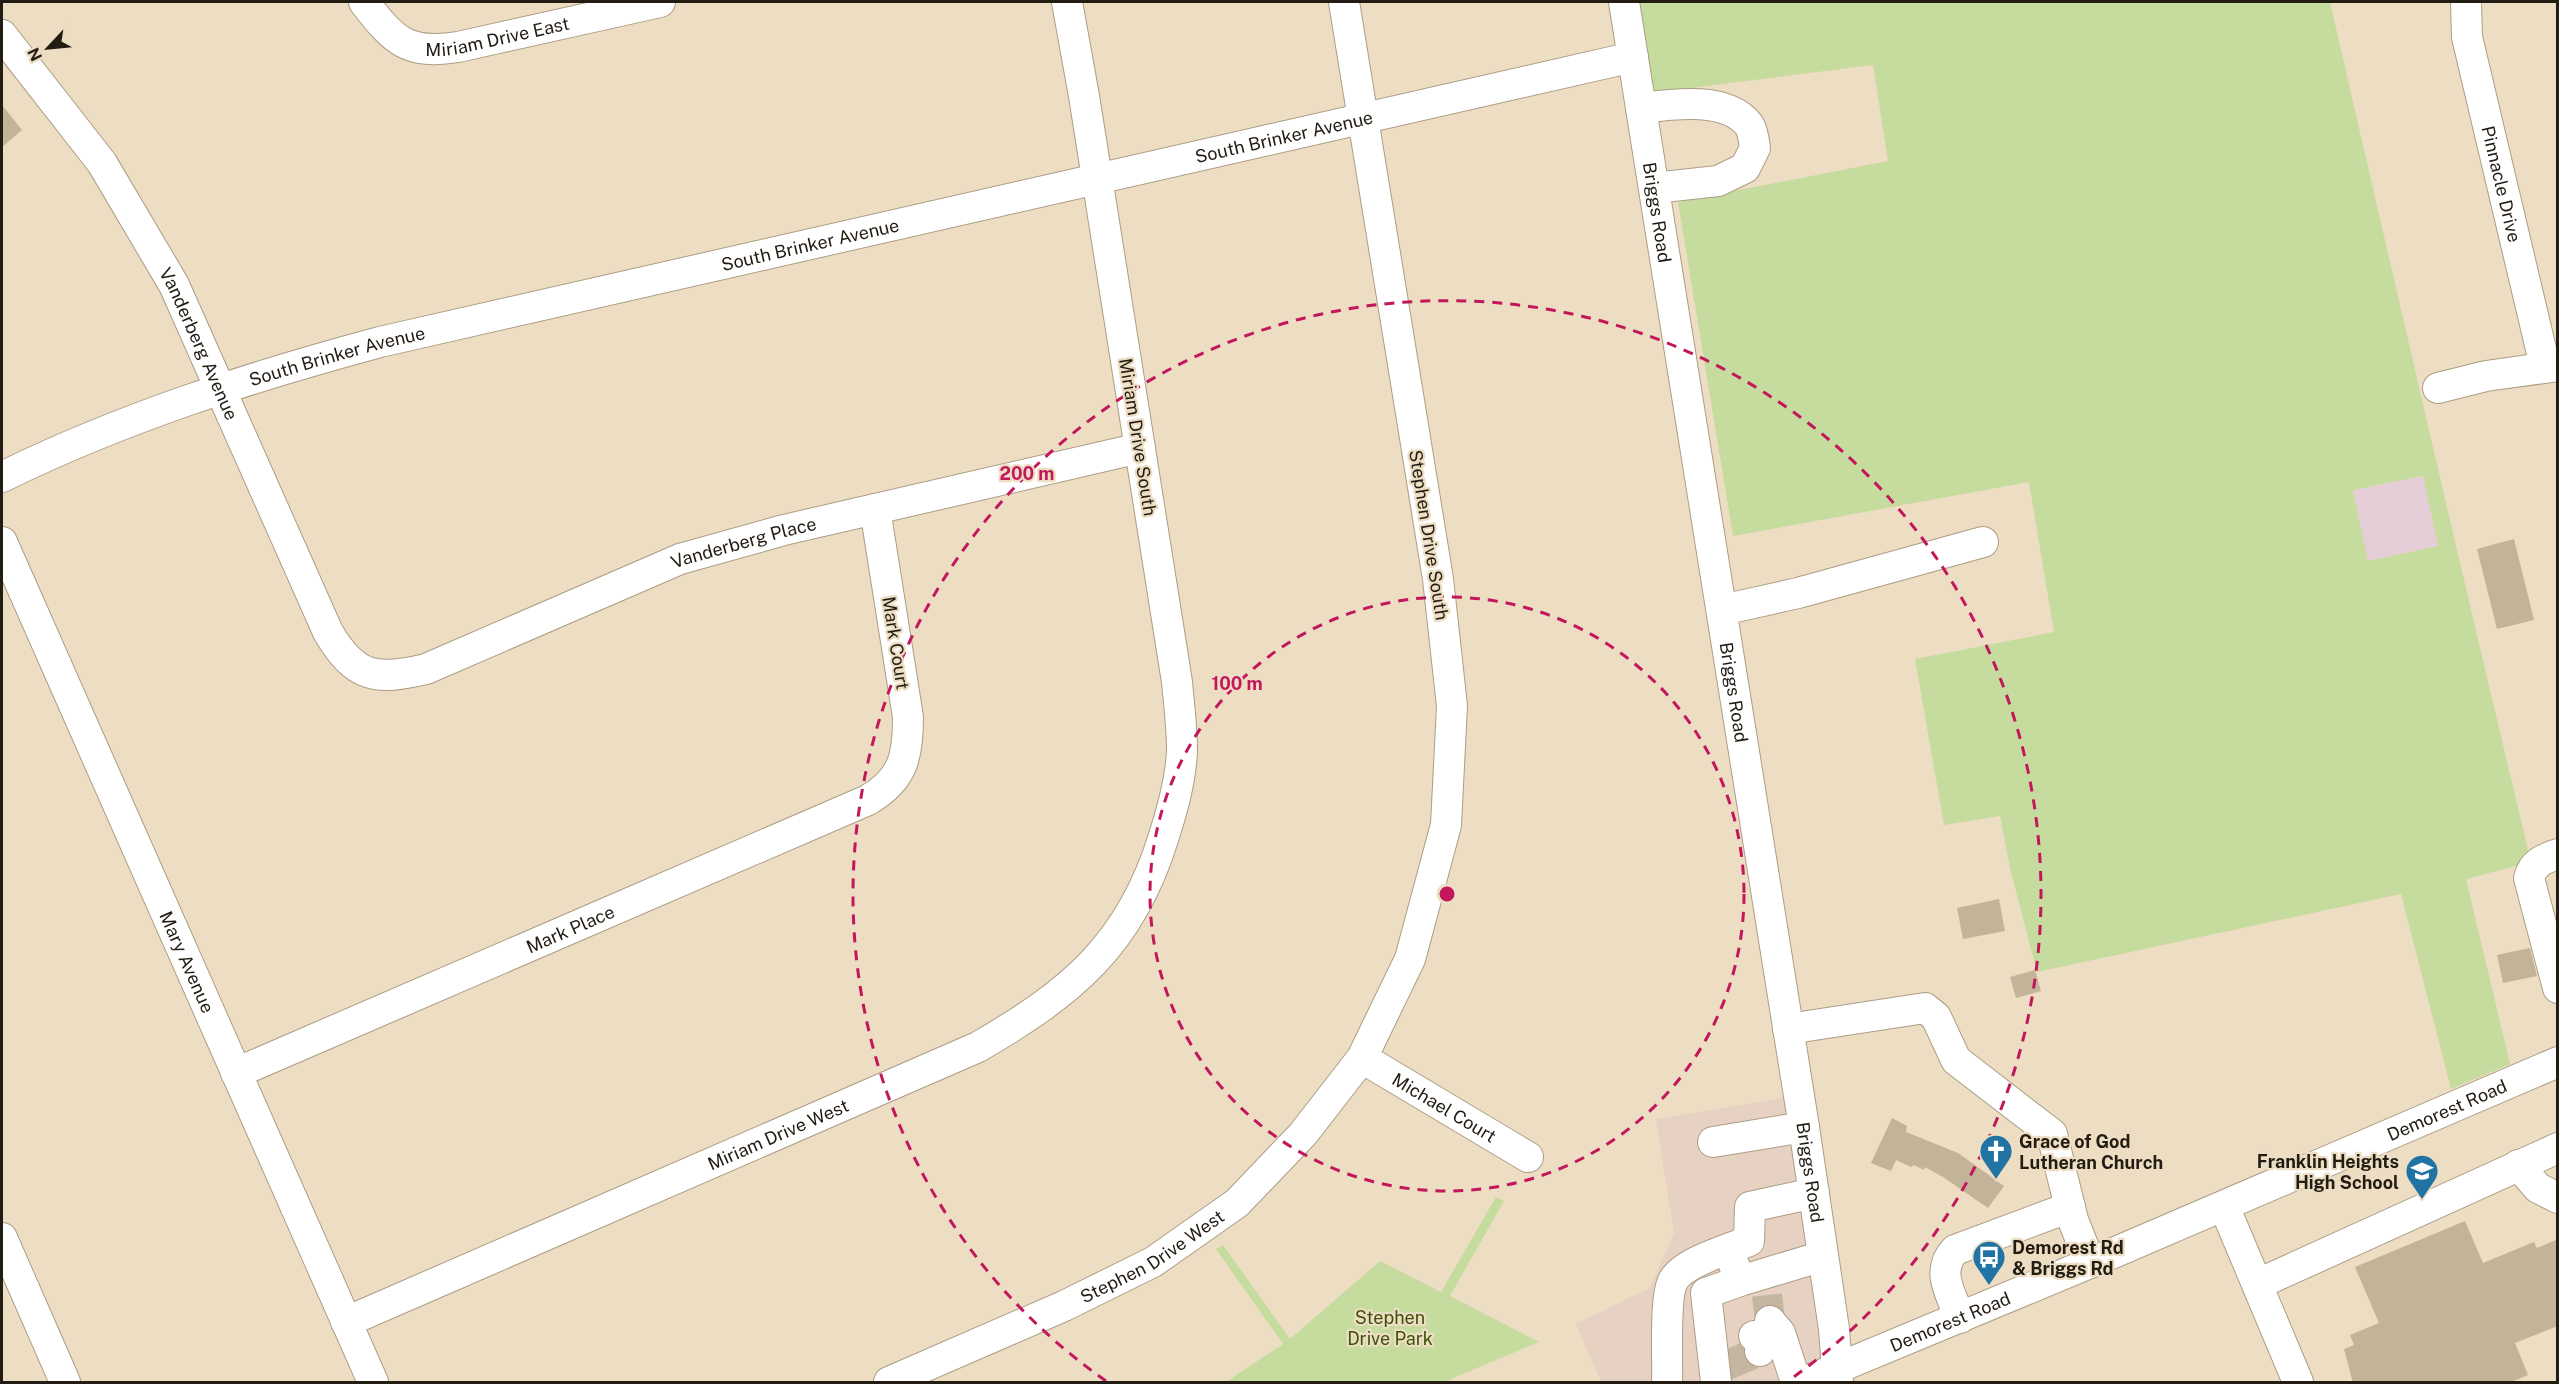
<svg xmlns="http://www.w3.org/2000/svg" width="2559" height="1384" font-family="'Public Sans',sans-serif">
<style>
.commercial{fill:#e6d1c3}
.industrial{fill:#e6ced9}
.green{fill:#c6dc9e;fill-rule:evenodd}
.building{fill:#c2b399}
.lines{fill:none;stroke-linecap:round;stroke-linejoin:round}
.minor-tunnel{stroke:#c4b6a0;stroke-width:30;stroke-dasharray:30 15;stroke-linecap:butt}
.minor-casing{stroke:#ac9d84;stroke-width:32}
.minor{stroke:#fff;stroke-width:30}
.ring{fill:none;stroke:#c2185b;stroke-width:3;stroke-dasharray:10 8}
.labels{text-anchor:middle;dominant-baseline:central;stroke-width:4.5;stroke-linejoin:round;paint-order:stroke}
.street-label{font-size:18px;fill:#221c13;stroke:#edddc3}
.poi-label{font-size:18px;font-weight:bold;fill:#221c13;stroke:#edddc3;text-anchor:start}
.park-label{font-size:18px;fill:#3e5109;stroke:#edddc3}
.centre{fill:#c2185b;stroke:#edddc3;stroke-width:3}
.ring-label{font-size:18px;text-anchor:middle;font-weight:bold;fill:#c2185b;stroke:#edddc3;stroke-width:4.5;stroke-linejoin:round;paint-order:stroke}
</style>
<rect width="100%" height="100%" fill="#edddc3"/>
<!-- commercial -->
<path class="commercial" d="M1808 1094 1855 1382H1601L1576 1324 1650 1288 1674 1233 1656 1119Z"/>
<!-- industrial -->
<path class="industrial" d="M2424 476 2438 546 2368 561 2353 490Z"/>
<!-- green -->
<path class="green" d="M1637 2H2330C2396 288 2462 575 2531 862L2466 879 2510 1064 2451 1089 2401 894 2037 972 2010 868 2000 816 1944 825 1915 659 2054 632 2029 482 1733 536 1678 202 1888 161 1873 65 1651 93ZM2423 476 2438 546 2368 561 2353 490Z
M1496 1197 1504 1201 1450 1296 1539 1342 1444 1382H1226L1283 1344 1216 1249 1223 1245 1290 1339 1380 1261 1441 1292Z"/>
<!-- building -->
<path class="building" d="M2 105 22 130 2 147Z
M2514 539 2534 620 2497 629 2477 549Z
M1999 899 2005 931 1963 939 1957 908Z
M2530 948 2537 976 2503 983 2497 955Z
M2035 970 2041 991 2016 998 2010 977Z
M1892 1118 1907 1126 1906 1132 1958 1153 2004 1186 1988 1208 1943 1177 1925 1167 1924 1170 1914 1165 1911 1167 1896 1160 1891 1171 1871 1163Z
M2465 1221 2483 1263 2534 1242 2537 1248 2558 1239V1326L2515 1343 2528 1375 2509 1383H2353L2344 1349 2354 1345 2350 1335 2379 1323 2355 1267Z"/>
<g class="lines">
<!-- minor-tunnel -->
<path class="minor-tunnel" d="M1767 1295 1770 1321
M1725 1366 1760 1351"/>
<defs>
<g id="minor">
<path id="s1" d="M364 2C394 41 407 55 458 47L660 2"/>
<path id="s2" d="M1624 2 1804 1127 1834 1329 1838 1382"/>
<path id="s3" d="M2466 2 2467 37 2545 366"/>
<path id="s4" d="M2 35 102 163 174 285 328 632C355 678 376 681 426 669L680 559 784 530 1140 448"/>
<path d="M1641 108C1673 104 1727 96 1749 125 1753 131 1754 141 1755 148L1745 168 1718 181 1654 188"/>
<path d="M2438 388 2486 376 2558 366"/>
<path id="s5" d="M2 477C122 418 250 377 380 342L1633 57"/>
<path id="s6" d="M2 542 373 1382"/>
<path d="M1722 610 1798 593 1983 542"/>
<path d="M2558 854C2543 859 2533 863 2529 878L2558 988"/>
<path d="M1788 1029 1925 1008 1936 1017 1956 1060 2052 1134 2073 1220 2090 1263"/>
<path id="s7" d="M1362 1058 1528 1157"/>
<path id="s8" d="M236 1073 868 800C904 779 908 755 908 717L875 509"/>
<path d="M1713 1142 1804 1127"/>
<path d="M2518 1165 2538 1188 2558 1198"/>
<path d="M2224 1206 2298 1382"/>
<path d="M2 1238 65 1382"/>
<path d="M1733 1262 1740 1281 1823 1256"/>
<path d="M2258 1284 2558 1148"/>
<path d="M1960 1318C1951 1294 1935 1271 1955 1250L2070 1207"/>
<path d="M1770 1321 1780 1333 1796 1382"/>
<path id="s9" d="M346 1322 978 1047C1071 993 1130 945 1163 839 1172 811 1181 780 1182 750 1182 727 1179 704 1177 682L1084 96 1067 2"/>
<path d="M1754 1336 1768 1339 1760 1351"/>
<path id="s10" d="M889 1382 1064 1306 1153 1262 1237 1203 1303 1134 1362 1058 1410 959 1446 825 1452 706 1438 579 1344 2"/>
<path d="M1667 1382C1668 1361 1664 1298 1673 1281 1683 1262 1729 1249 1749 1241L1750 1207 1814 1193"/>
<path d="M1716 1382 1706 1293 1740 1281"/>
<path id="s11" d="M1804 1382 2090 1263 2558 1062"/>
</g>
</defs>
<!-- minor casing -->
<use href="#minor" class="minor-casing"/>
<!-- minor -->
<use href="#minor" class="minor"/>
</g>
<!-- distance rings -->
<g class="ring">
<circle cx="1447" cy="894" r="297"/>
<path d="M1106 1381A594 594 0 1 1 1788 1381"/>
</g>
<!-- icons -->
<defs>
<symbol id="church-pin" viewBox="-11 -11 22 30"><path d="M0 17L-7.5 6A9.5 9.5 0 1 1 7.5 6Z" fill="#2173a4" stroke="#edddc3"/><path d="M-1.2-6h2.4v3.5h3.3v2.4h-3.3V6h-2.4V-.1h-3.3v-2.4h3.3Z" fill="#fff"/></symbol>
<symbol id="school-pin" viewBox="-11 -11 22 30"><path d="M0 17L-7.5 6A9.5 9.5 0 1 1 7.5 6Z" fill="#2173a4" stroke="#edddc3"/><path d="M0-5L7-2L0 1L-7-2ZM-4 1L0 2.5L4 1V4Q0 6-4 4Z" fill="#fff"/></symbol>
<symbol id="bus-pin" viewBox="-11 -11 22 30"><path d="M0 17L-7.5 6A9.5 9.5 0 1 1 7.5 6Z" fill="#2173a4" stroke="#edddc3"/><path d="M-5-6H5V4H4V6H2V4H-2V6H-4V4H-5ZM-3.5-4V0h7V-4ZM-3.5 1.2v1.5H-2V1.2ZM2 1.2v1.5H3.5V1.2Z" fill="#fff"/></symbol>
</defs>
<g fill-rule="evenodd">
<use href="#church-pin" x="1977" y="1132" width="38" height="52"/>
<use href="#school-pin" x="2403" y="1152" width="38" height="52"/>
<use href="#bus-pin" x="1970" y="1238" width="38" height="52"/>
</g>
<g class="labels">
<!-- street labels -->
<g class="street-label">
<text stroke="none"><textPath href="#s1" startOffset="153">Miriam Drive East</textPath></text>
<text stroke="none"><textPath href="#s5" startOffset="1329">South Brinker Avenue</textPath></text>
<text stroke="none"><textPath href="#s3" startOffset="186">Pinnacle Drive</textPath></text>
<text stroke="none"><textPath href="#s2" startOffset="213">Briggs Road</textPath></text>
<text stroke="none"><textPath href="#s5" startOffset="843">South Brinker Avenue</textPath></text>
<text stroke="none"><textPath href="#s4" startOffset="368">Vanderberg Avenue</textPath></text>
<text stroke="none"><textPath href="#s5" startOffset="357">South Brinker Avenue</textPath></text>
<text transform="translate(1138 437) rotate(81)">Miriam Drive South</text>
<text transform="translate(1429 535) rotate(81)">Stephen Drive South</text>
<text stroke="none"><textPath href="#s4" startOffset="1143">Vanderberg Place</textPath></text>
<text transform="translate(896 643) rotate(81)">Mark Court</text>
<text stroke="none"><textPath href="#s2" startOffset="699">Briggs Road</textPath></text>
<text stroke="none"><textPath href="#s8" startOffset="364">Mark Place</textPath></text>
<text stroke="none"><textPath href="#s6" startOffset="459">Mary Avenue</textPath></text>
<text stroke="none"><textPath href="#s7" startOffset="96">Michael Court</textPath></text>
<text stroke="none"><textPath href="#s11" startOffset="698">Demorest Road</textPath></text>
<text stroke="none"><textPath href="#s9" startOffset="471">Miriam Drive West</textPath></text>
<text stroke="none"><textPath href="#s2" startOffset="1185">Briggs Road</textPath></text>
<text stroke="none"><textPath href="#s10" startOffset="292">Stephen Drive West</textPath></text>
<text stroke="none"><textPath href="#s11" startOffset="158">Demorest Road</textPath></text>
</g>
<!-- poi labels -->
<g class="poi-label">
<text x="2019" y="1141">Grace of God<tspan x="2019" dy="21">Lutheran Church</tspan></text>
<text x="2399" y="1161" text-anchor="end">Franklin Heights<tspan x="2399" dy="21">High School</tspan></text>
<text x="2012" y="1247">Demorest Rd<tspan x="2012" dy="21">&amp; Briggs Rd</tspan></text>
</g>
<!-- park labels -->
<g class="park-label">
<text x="1390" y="1317">Stephen<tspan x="1390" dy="21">Drive Park</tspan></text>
</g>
</g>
<circle cx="1447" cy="894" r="9" class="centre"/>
<g class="ring-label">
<text x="1027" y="480">200 m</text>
<text x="1237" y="690">100 m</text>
</g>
<!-- border -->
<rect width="2559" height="1384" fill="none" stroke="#221c13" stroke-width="6"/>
<!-- north arrow -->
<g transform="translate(48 48) rotate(244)" stroke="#edddc3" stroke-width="4.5" paint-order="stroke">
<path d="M0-4.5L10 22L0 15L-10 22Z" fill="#221c13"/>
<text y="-9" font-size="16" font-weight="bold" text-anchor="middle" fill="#221c13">N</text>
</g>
</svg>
